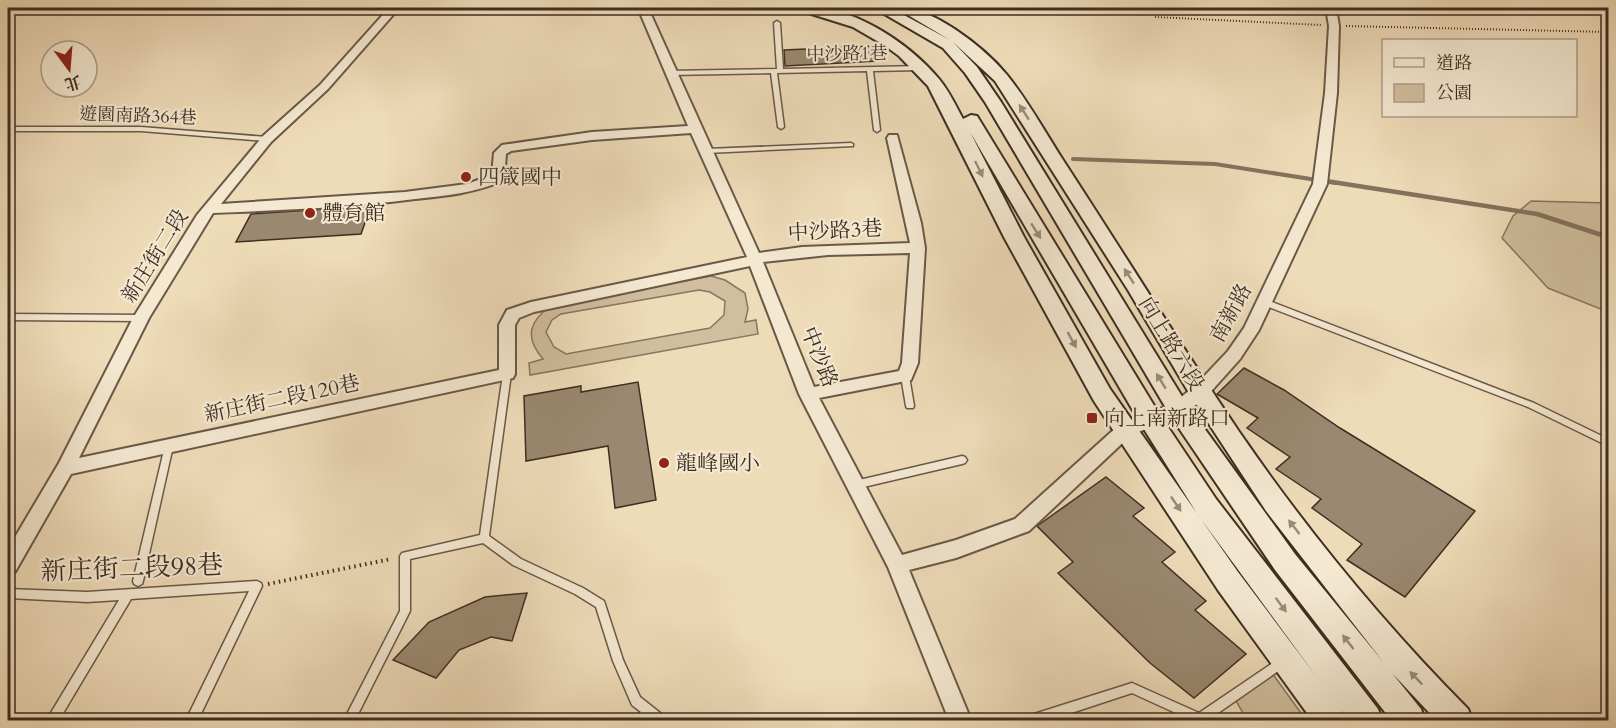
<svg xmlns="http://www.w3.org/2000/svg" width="1616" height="728" font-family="Cardo,'Noto Serif TC',serif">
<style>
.green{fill:#d0be9e;stroke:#877660;stroke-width:1.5;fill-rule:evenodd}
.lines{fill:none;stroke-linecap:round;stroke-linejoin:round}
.stream-far1{stroke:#84725d;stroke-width:4}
.stream{stroke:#84725d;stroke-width:4.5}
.building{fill:#9a8870;stroke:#3e2e22;stroke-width:1.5}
.service-casing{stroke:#6a5948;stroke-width:3}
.minor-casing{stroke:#6a5948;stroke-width:4}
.secondary-casing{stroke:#3e2e22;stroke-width:4}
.path-far1{stroke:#3e2e22;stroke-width:2;stroke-dasharray:1 2;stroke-linecap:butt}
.path{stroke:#3e2e22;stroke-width:4;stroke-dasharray:1.5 4;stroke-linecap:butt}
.service{fill:#f4e8d1;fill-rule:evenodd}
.minor{fill:#f4e8d1;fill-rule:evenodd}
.secondary{fill:#f4e8d1;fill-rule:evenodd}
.oneway{fill:#998b7a}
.poi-dot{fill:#8f2418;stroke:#f4e8d1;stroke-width:2}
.labels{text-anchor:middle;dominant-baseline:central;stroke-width:4.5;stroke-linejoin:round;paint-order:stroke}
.far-street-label{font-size:18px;fill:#3e2e22;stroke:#f4e8d1}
.poi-label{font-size:21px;fill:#3e2e22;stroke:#f4e8d1;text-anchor:start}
.street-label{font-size:21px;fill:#3e2e22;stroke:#f4e8d1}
.near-street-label{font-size:26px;fill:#3e2e22;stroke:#f4e8d1}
</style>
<rect width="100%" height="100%" fill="#eedbb8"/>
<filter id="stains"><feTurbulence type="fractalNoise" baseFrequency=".00333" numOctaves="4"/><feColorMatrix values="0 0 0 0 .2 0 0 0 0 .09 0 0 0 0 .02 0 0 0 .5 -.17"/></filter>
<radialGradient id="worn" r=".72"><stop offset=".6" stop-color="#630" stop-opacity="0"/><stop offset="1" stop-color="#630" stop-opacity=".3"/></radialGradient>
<!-- green -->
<path class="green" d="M1531 201 1608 203V312L1548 288 1502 238 1513 216Z
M711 276 725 280 745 293 748 309 745 322 756 320 758 334 530 375 529 363 543 359C524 337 529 321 552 305ZM699 290 710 292 725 301 724 315 710 328 566 354 554 347 546 332 552 320 561 314Z
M1272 673 1306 720H1247L1236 701Z"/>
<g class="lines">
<!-- stream-far1 -->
<path class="stream-far1" d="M1073 159 1215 164 1336 183"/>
<!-- stream -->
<path class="stream" d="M1326 181 1537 214 1608 237"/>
</g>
<!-- building -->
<path class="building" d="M875 46 878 61 785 66 784 50Z
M371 206 361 234 236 242 251 214Z
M1244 368 1284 390 1340 428 1475 511 1405 597 1347 560 1362 544 1312 508 1321 499 1276 469 1290 457 1247 428 1258 418 1217 394Z
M638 382 656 500 615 508 608 446 526 461 524 396 581 386V392Z
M1106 477 1144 508 1133 516 1175 552 1162 562 1206 601 1195 610 1246 654 1194 698 1150 663 1058 573 1073 562 1037 526Z
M527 593 512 641 491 637 459 650 436 678 393 660 429 622 485 597Z"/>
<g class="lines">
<defs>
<path id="service" d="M777 21 780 23 783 69 920 66 923 68 920 70 873 71 880 130 877 132 874 130 867 71 777 73 784 127 781 129 778 127 771 73 670 75 667 73 670 71 777 69 774 23Z
M8 127H141L267 137 270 139 267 141 141 131H8Z
M851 143 853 144V146L707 153 704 151 707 149Z
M1264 299 1534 403 1608 439V446L1528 407 1261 304 1260 302 1261 300Z
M8 314 141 315 145 318 141 321 8 320Z
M507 371 511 374 489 536 521 559 583 588 604 601 623 660 640 697 664 716 665 720H652L650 719 648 720H634L635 716 641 712 632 705 613 661 596 607 575 594 513 565 483 543 410 559V611L355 720H344L400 611V556L402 553 480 535 503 374Z
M905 373 909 376 914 406 913 408H907L906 406 901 376Z
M169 442 172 443 173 446 143 581 142 584 138 586 134 584 133 581 165 446 166 443Z
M962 456 965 457 967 460 965 463 962 464 855 489 852 488 850 485 852 482 855 481Z
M257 581 261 583 262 586 198 720H186L249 591 131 599 59 720H48L49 716 119 600 87 602 8 598V589L87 592Z
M1283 656 1287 657 1288 661 1287 665 1208 720H1191L1132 693 1050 720H1028L1030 716 1034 714 1132 683 1199 713Z"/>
<path id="minor" d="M389 8H399L328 89 271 142 221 204 405 192 467 184 492 175 494 153 502 145 592 132 688 126 638 8H648L759 253 802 247 910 243 887 138 889 135H897L921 223 925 248 918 363 911 380 819 398 902 555 956 540 1015 519 1119 425 1172 404 1194 387 1228 351 1244 328 1313 184 1325 93 1329 26 1326 8H1336L1339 26 1337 93 1327 184 1259 330 1240 359 1206 397 1184 414 1131 435 1029 531 956 558 909 570 971 720H949L888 567 799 394 750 266 534 312 519 318 515 325V374L513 378 71 474 15 572 8 575V549L59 463 133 318 197 215 263 136 320 85ZM691 133 747 257 531 302 507 310 499 325V370L79 458 149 318 213 213C281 210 348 208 415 199 445 196 476 193 504 180L506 154 511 151 592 140ZM910 253 902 363 899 371 814 387 763 262 828 255Z"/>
<path id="secondary" d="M800 8C849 2 909 43 939 79 949 91 956 106 963 119L971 115 977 116 1158 412 1216 499 1378 709 1382 720H1349L1342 711 1345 720H1312L1218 590 1094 401 1004 237 928 86 899 56 884 45 853 27 802 11ZM970 132 1142 426 1198 515 1316 676 1238 572 1110 389 1024 237Z
M874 8H891L950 40 896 8C930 4 986 49 1007 75 1028 101 1045 132 1063 160 1112 235 1159 311 1208 385 1283 501 1371 611 1468 709L1472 720H1436L1392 673 1421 709 1425 720H1391L1275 570 1170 415 985 102 965 73 943 48ZM953 42 995 81 1128 290 1192 398 1266 511 1384 663 1295 554 1186 403 1001 102 977 67Z"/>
</defs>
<!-- service casing -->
<use href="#service" class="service-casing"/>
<!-- minor casing -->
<use href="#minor" class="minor-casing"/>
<!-- secondary casing -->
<use href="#secondary" class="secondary-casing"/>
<!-- path-far1 -->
<path class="path-far1" d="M1155 17 1321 25
M1346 26 1608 32"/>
<!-- path -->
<path class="path" d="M268 584 391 559"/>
<!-- service -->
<use href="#service" class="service"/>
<!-- minor -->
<use href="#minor" class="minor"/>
<!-- secondary -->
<use href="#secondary" class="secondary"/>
</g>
<!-- one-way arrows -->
<defs><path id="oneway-solid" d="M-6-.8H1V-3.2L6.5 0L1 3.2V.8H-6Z" transform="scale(1.5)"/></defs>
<g class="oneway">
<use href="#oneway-solid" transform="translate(1024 112) rotate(-123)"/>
<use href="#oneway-solid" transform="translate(979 169) rotate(64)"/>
<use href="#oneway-solid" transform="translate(1036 231) rotate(58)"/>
<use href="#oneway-solid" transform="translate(1129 276) rotate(-123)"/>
<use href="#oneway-solid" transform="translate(1072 340) rotate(61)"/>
<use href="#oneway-solid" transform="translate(1161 381) rotate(-121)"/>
<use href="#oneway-solid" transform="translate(1176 504) rotate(56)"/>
<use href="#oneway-solid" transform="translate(1294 527) rotate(-128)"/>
<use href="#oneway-solid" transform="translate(1281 605) rotate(53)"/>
<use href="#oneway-solid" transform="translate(1348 642) rotate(-128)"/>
<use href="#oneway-solid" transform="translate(1416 678) rotate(-134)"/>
</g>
<!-- markers -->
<g class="poi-dot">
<circle cx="466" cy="177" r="6"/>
<circle cx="310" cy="213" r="6"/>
<rect x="1086" y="412" width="12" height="12" rx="3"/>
<circle cx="664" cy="463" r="6"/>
</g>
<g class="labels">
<!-- far-street labels -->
<g class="far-street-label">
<text transform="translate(847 54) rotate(-1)">中沙路1巷</text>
<text transform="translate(138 116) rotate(2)">遊園南路364巷</text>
</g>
<!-- poi labels -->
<g class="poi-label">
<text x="478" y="177">四箴國中</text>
<text x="322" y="213">體育館</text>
<text x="1104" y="418">向上南新路口</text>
<text x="676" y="463">龍峰國小</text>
</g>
<!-- street labels -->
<g class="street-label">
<text transform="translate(835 231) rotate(-3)">中沙路3巷</text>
<text transform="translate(155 256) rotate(-58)">新庄街二段</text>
<text transform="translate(1231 313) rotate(-61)">南新路</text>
<text transform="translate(1171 344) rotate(59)">向上路六段</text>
<text transform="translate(819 357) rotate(68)">中沙路</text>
<text transform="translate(282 399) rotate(-12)">新庄街二段120巷</text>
</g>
<!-- near-street labels -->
<g class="near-street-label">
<text transform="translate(132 568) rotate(-2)">新庄街二段98巷</text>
</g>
</g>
<!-- margin -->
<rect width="1616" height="728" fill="none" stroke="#eedbb8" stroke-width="30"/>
<rect x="9" y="9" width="1598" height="710" fill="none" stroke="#3e2e22" stroke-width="3"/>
<rect x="15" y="15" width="1586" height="698" fill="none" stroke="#3e2e22" stroke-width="1.5"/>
<!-- legend -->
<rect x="1382" y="39" width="195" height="78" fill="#f4e8d1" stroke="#ab9e8b" stroke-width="1.5"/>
<rect x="1394" y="58" width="30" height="9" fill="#f4e8d1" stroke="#ab9e8b" stroke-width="1.5"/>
<text x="1436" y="69" font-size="18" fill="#3e2e22">道路</text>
<rect x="1394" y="84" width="30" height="18" fill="#d0be9e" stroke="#ab9e8b" stroke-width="1.5"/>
<text x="1436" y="99" font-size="18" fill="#3e2e22">公園</text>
<!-- north arrow -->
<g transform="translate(69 69) rotate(164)"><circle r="28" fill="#f4e8d1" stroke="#ab9e8b" stroke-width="1.5"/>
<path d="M0-4.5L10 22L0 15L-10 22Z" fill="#8f2418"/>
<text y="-9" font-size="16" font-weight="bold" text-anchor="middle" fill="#3e2e22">北</text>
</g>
<rect width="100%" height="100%" filter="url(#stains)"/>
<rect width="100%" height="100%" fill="url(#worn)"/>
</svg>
